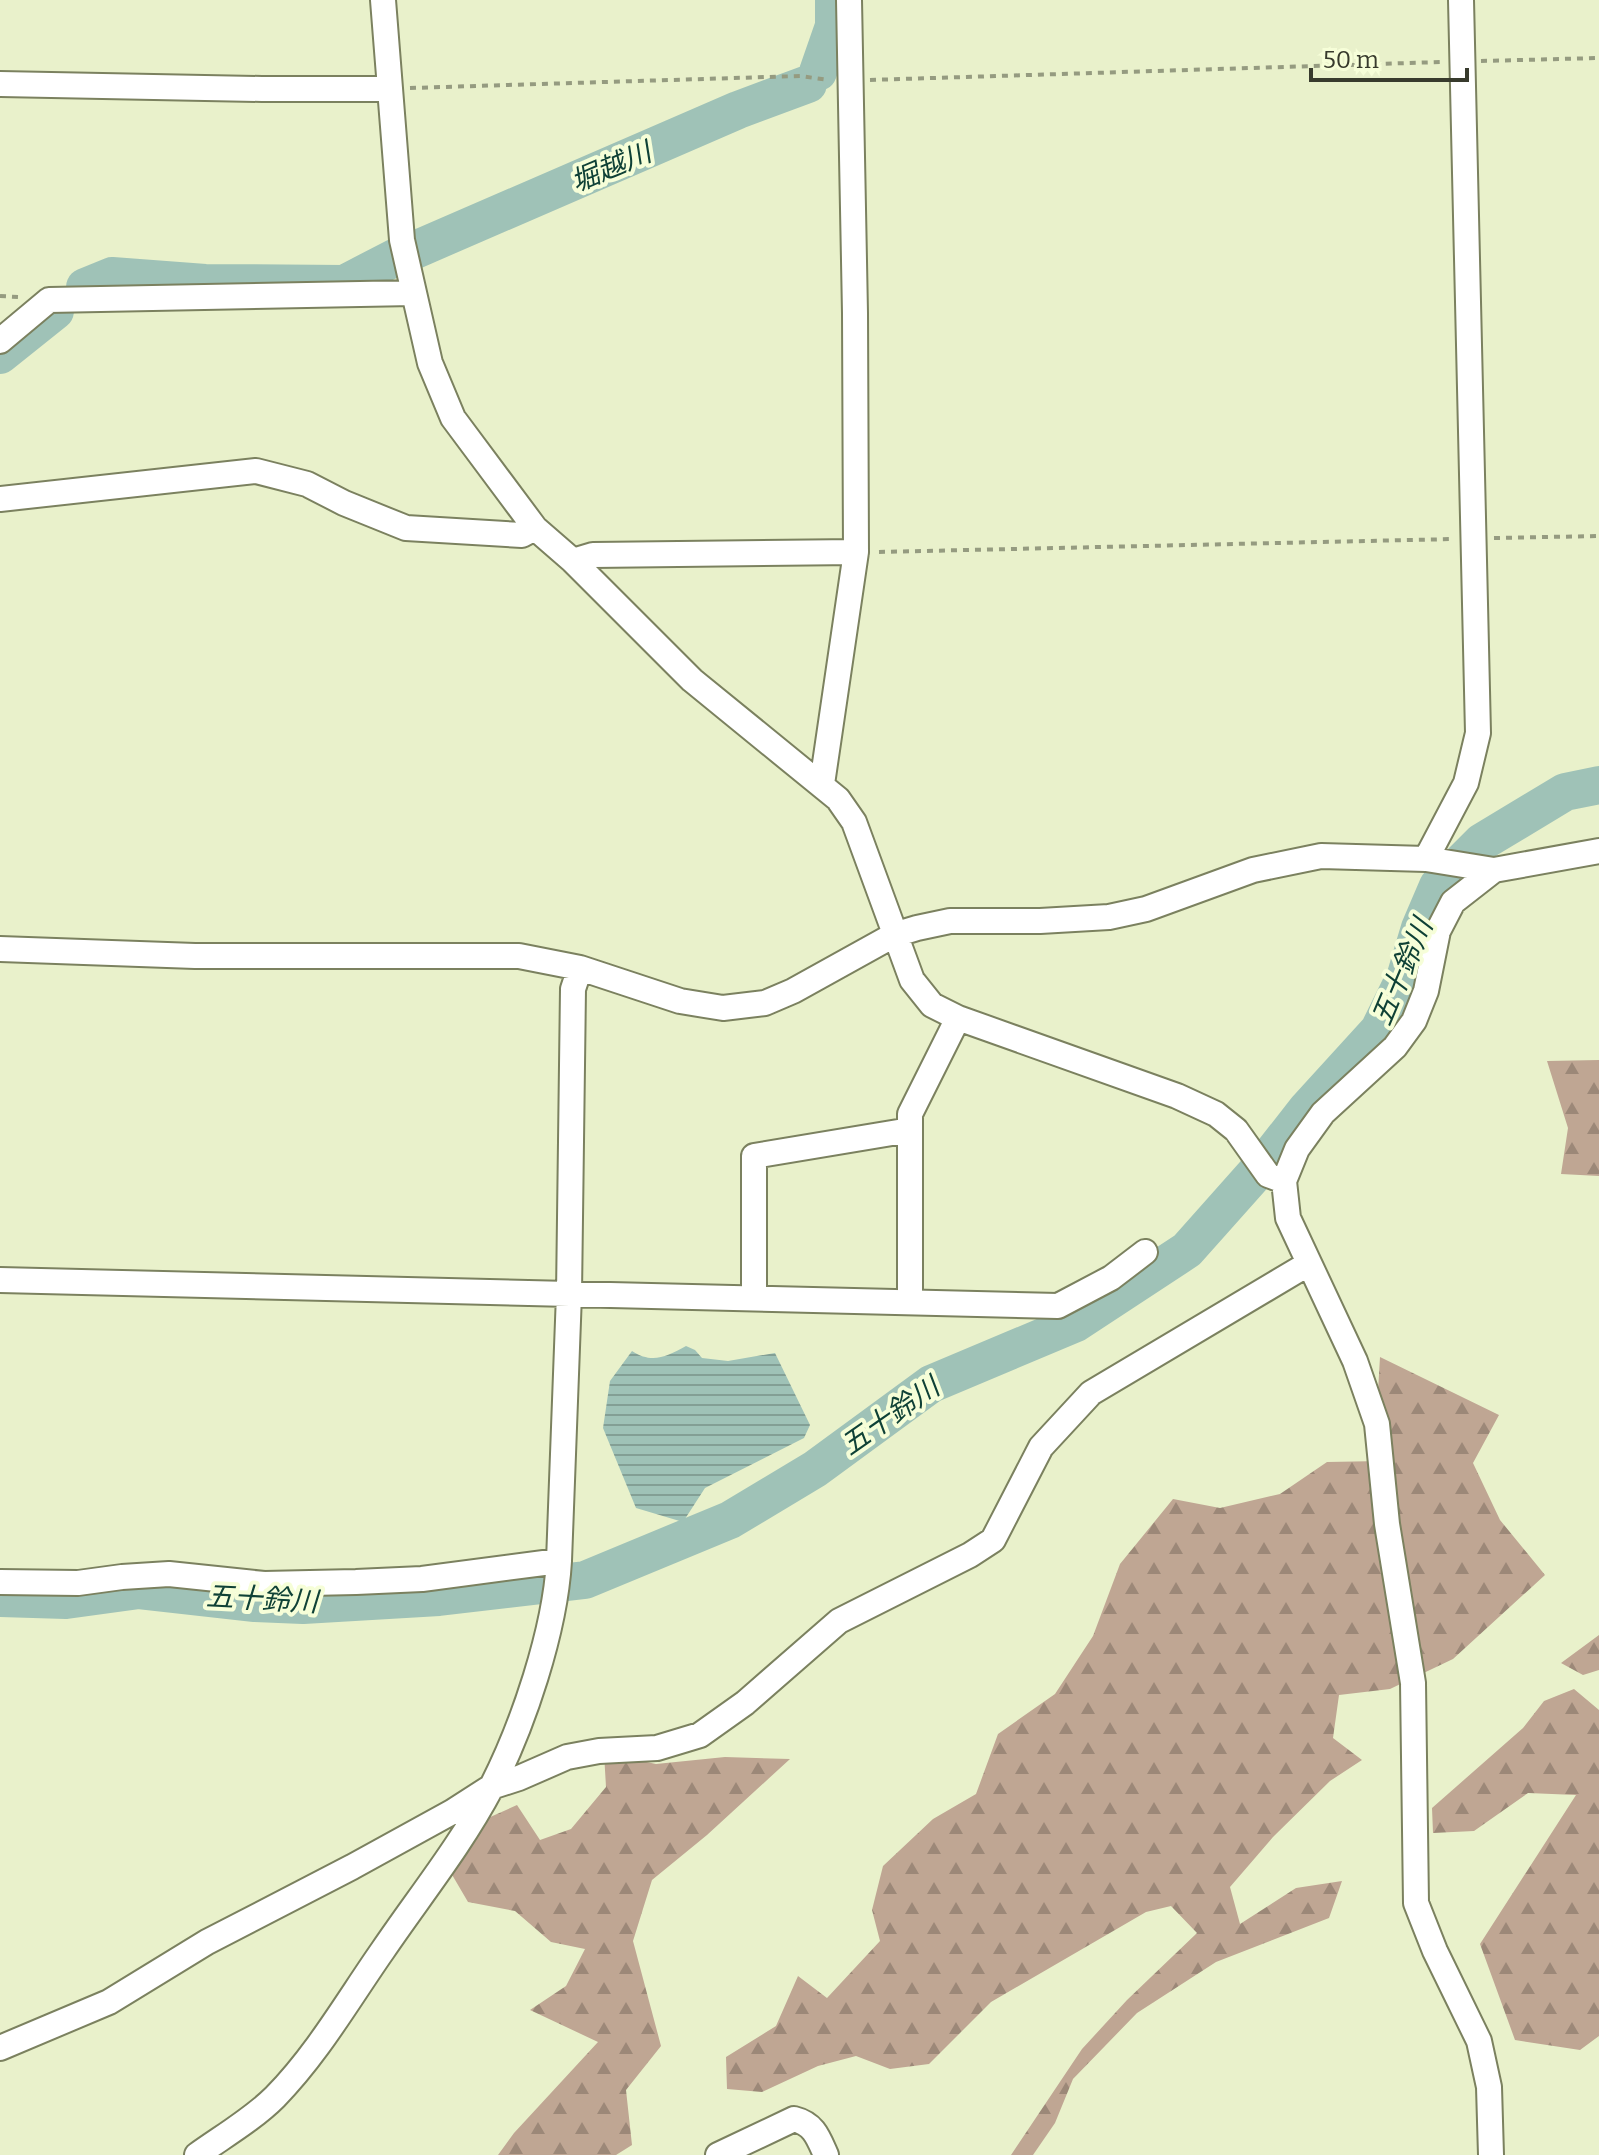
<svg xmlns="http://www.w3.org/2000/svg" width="1599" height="2155" font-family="Bitter,'Noto Sans JP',serif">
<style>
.forest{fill:url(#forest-firs)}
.water{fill:url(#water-rules)}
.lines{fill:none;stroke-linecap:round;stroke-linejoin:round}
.river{stroke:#9fc2b7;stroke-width:38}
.minor-casing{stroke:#7b815f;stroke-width:28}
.path{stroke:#959b80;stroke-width:4;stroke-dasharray:6 6;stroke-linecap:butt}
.minor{stroke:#fff;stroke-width:24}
.labels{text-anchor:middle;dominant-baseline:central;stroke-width:8;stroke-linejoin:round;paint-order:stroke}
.water-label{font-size:28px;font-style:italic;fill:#0f4136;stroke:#f6fed8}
</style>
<defs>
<pattern id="forest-firs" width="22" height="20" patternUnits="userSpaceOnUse" patternTransform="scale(2)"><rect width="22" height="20" fill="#bfa693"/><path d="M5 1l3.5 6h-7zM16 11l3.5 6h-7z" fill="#9c8878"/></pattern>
<pattern id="water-rules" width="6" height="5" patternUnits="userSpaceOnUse" patternTransform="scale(2)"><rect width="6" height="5" fill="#9fc2b7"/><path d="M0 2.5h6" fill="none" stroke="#839f95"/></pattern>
</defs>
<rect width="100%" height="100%" fill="#e9f1cb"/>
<!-- forest -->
<path class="forest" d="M1599 1060V1176L1561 1174 1568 1128 1547 1061Z
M1380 1357 1499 1415 1473 1463 1500 1520 1545 1575 1453 1659 1390 1689 1339 1695 1333 1738 1362 1760 1330 1781 1273 1837 1230 1887 1240 1924 1296 1888 1342 1881 1329 1918 1216 1962 1137 2013 1073 2079 1055 2123 1033 2155H1011L1082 2049 1127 2000 1197 1933 1171 1906 1146 1912 991 2002 929 2064 890 2069 856 2056 818 2066 762 2092 727 2089 726 2057 776 2026 798 1976 827 1998 880 1941 872 1910 883 1866 933 1819 976 1794 998 1734 1055 1694 1093 1636 1120 1564 1173 1499 1220 1508 1280 1494 1327 1462 1381 1461 1377 1409Z
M1599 1635V1670L1583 1675 1561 1663Z
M1574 1689 1599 1710V2036L1580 2050 1515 2040 1480 1944 1576 1795 1528 1793 1474 1831 1433 1833 1432 1808 1523 1728 1544 1701Z
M604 1753 656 1764 725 1757 790 1759 707 1835 652 1880 633 1941 661 2046 626 2090 632 2145 616 2155H498L514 2133 598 2042 530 2010 566 1986 585 1949 551 1942 515 1911 468 1902 451 1873 479 1822 517 1805 540 1840 571 1829 606 1787Z"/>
<!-- water -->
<path class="water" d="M686 1346 695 1350 702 1358 728 1361 775 1353 810 1425 804 1438 705 1488 683 1522 636 1508 603 1428 610 1381 632 1351C652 1364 666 1357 686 1346Z"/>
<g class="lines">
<!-- river -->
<path class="river" d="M818 72 834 26V0
M415 250 738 110 808 84
M85 287 112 276 205 283 344 284 398 256
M0 355 55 311
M0 1598 66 1600 139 1590 255 1603 303 1605 439 1597 585 1580 730 1520 815 1469 931 1384 1076 1323 1187 1250 1267 1160 1307 1109 1379 1030 1406 975 1420 928 1438 886 1482 842 1565 792 1599 785"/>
<defs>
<path id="minor" d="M383 0 402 240 430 363 453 418 535 528 573 561 692 680 838 799 854 822 912 980 932 1005 958 1018 1177 1096 1216 1114 1236 1130 1268 1175 1284 1181
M0 84 262 89H389
M0 341 49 300 413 293
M0 499 256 471 307 484 344 503 406 528 522 535 535 528
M573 561 593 555 856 552
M822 784 856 552 855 313 849 0
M1426 859 1466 783 1478 733 1461 0
M0 949 195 956H519L580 968 680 1001 723 1008 765 1003 793 991 894 935 917 928 950 921H1040L1109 917 1146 909 1253 870 1321 856 1426 859 1494 870 1599 851
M910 1130V1114L958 1018
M0 1280 1058 1306 1111 1278 1145 1252
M754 1297V1156L910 1130V1302
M0 1582 78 1583 122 1577 169 1574 264 1584 356 1582 422 1579 559 1561
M0 2048 109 2002 207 1942 352 1867 452 1812 491 1787 519 1778 567 1757 599 1751 657 1748 700 1735 745 1703 839 1621 970 1555 993 1540 1041 1447 1091 1393 1308 1264
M197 2155C222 2137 253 2119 275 2097 318 2053 348 2000 383 1950 419 1897 461 1845 491 1788 523 1726 555 1631 559 1561L569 1294 573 989 580 968
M718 2155 794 2119C814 2124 818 2137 826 2155
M1491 2155 1489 2087 1479 2041 1435 1951 1416 1903 1413 1683 1387 1524 1377 1424 1355 1361 1288 1218 1284 1181 1297 1149 1323 1113 1395 1047 1414 1021 1426 991 1438 931 1453 902 1494 870"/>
</defs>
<!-- minor casing -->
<use href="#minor" class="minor-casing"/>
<!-- path -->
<path class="path" d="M1481 61 1599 58
M870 80 1441 62
M410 88 800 76 829 80
M0 296 19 297
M1494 538 1599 536
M879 552 1454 539"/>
<!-- minor -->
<use href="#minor" class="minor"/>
</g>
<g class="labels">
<!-- water labels -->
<g class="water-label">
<text transform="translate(611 167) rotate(-23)">堀越川</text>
<text transform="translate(1402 972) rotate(-67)">五十鈴川</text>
<text transform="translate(890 1416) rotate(-35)">五十鈴川</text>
<text transform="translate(262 1599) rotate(3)">五十鈴川</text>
</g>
</g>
<!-- scale -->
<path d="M1311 68v12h156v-12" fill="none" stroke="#383b2d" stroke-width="4"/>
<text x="1323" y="68" font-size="24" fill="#383b2d" stroke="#f6fed8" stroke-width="6" paint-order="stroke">50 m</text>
</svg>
